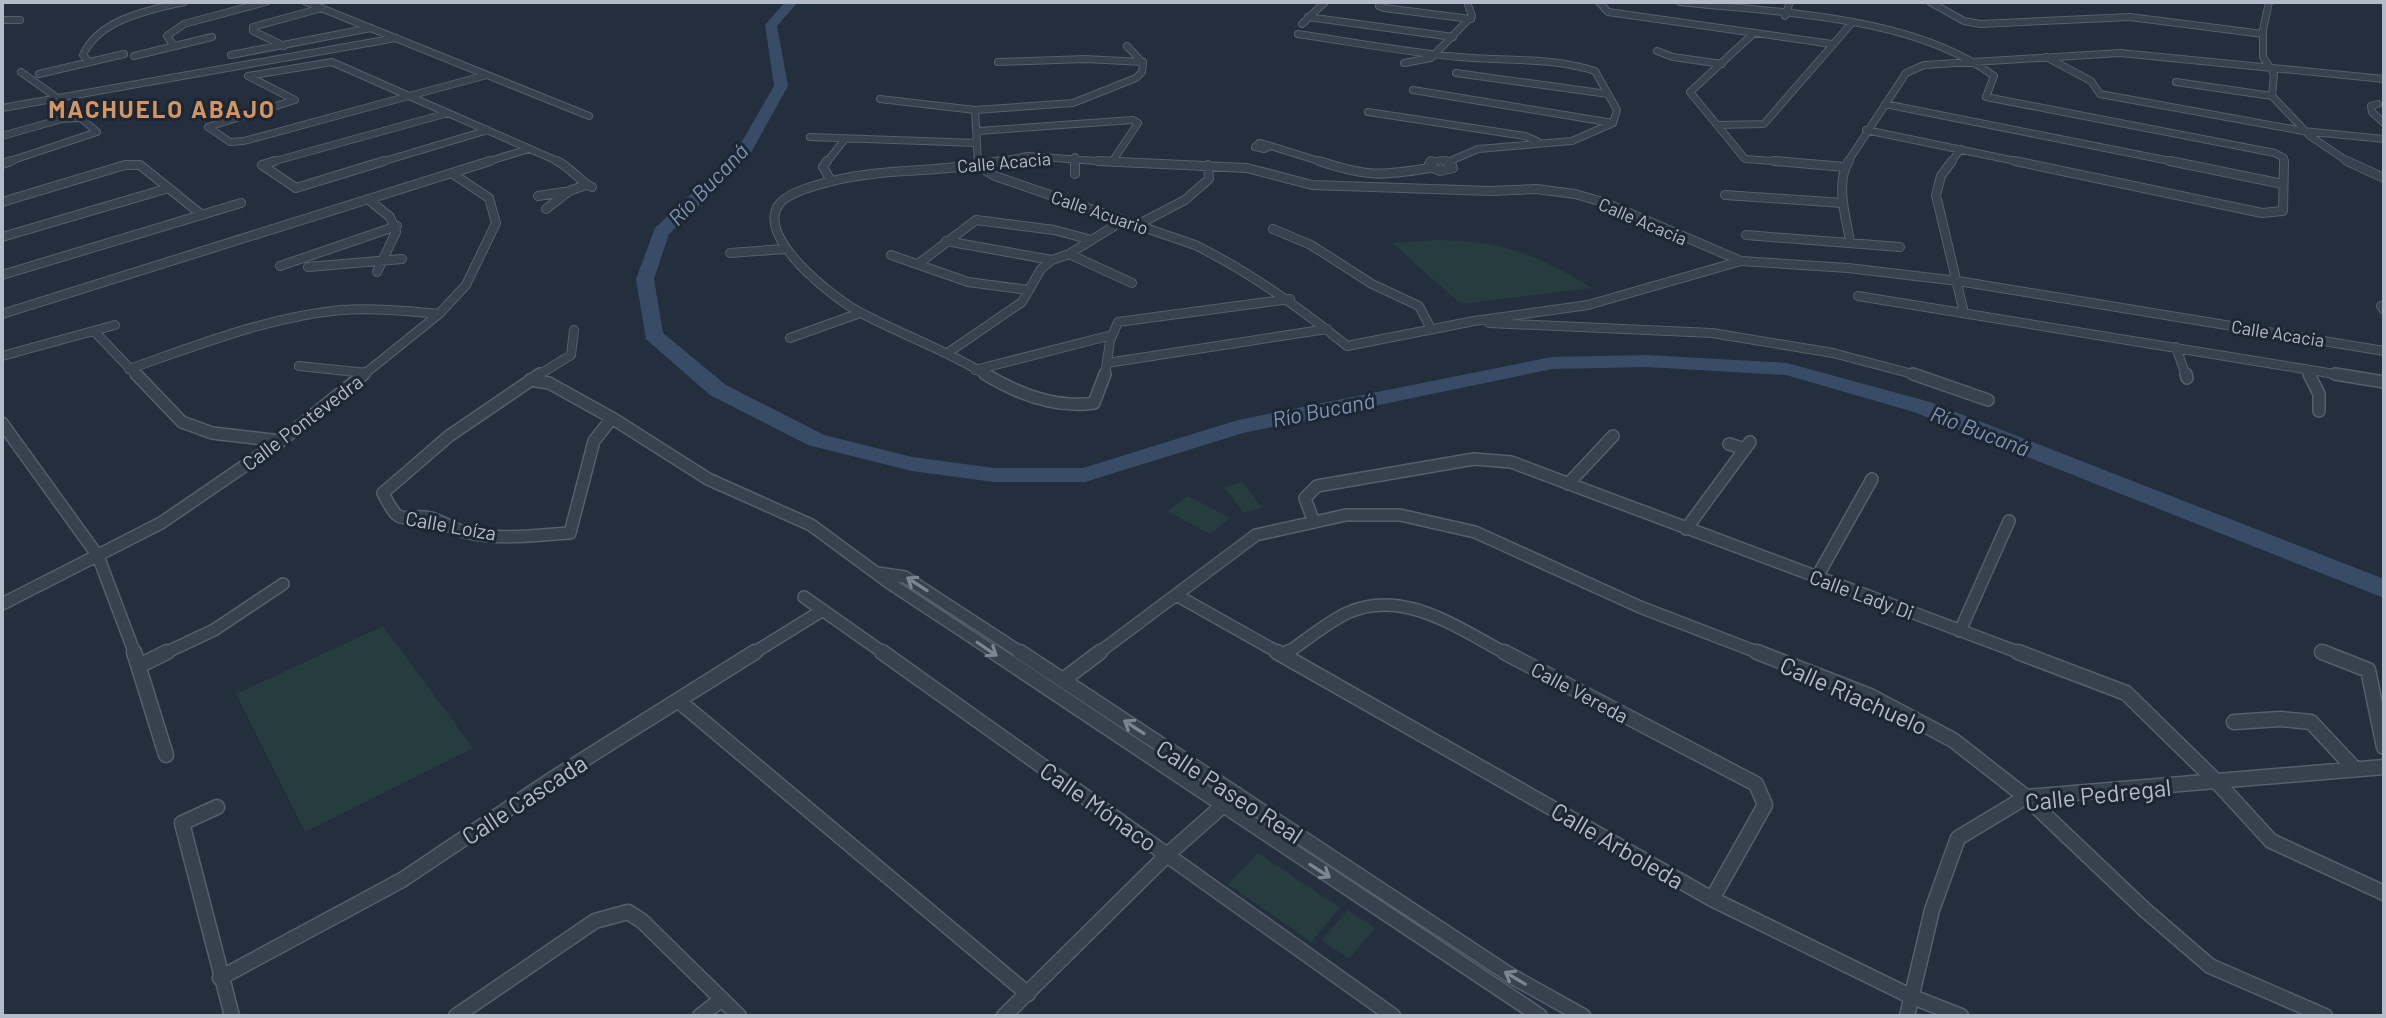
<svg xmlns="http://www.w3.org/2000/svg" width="2386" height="1018" font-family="Barlow,sans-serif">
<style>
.green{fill:#263c3f}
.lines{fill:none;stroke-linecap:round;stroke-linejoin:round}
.river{fill:#394c67;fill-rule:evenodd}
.minor-far3-casing{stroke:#565f6c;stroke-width:8}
.minor-far2-casing{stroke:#565f6c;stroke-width:10}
.minor-far1-casing{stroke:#565f6c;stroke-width:14}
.minor-casing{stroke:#565f6c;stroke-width:17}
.minor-far3{stroke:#38414e;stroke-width:6}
.minor-far2{stroke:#38414e;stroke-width:8}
.minor-far1{stroke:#38414e;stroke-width:11}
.minor{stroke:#38414e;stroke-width:14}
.oneway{stroke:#7c8592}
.labels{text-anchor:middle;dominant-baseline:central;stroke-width:6;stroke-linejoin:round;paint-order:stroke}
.far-street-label{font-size:18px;fill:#b4bcc9;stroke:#1d2633}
.street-label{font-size:20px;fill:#b4bcc9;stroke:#1d2633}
.water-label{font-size:22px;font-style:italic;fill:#7c92b1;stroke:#1d2633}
.far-district-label{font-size:24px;font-weight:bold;letter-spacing:2px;fill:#d59563;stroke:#1d2633}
.near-street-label{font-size:24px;fill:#b4bcc9;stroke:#1d2633}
</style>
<rect width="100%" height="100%" fill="#242f3e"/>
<!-- green -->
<path class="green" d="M1436 240C1501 240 1537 255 1592 288L1461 304 1392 243Z
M1242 482 1262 508 1244 513 1224 487Z
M1188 496 1230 518 1210 534 1167 511Z
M383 626 473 748 305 832 236 694Z
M1258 853 1340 908 1311 942 1228 884Z
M1348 910 1375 928 1349 959 1322 940Z"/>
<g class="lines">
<!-- river -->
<path class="river" d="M785 2H798L777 26 788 86 748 158 669 234 654 279 663 333 726 385 824 435 912 457 994 468H1083L1238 420 1552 357 1647 355 1787 363 1930 402 2384 579V598L1914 412 1786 375 1647 367 1552 369 1243 433 1085 482H994L912 471 808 445 710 395 646 339 636 279 655 228 736 152 774 86 765 25Z"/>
<defs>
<path id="minor-far3" d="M306 2 589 116
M1381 2 1379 6 1384 8 1471 19
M1599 2 1608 12 1832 44
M1680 2C1779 13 1912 15 1994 76L1986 97 2275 153 2284 158V163
M1930 2 1964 21 1980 24 2130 17 2263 34
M2269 2 2263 30V57L2274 74 2272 96 2310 136 2350 163
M1785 16 1790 2
M1308 17 1453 37
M2 20H20
M1302 24 1325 2
M1754 33 1690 92 1745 159 1799 163
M1298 34C1352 42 1405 52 1459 57 1505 61 1550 57 1595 71L1617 110 1613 123 1572 141 1478 149 1448 162
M174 46 167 36 184 24 266 2
M284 46 253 31V27L322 8
M1657 51 1673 57 1722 64
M231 55 371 28
M134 56 212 37
M2046 57 2091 81 2100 94 2303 131 2384 139
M89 62 83 55C99 19 149 10 184 2
M332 62 409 96 244 141 230 142 208 127 295 100 248 76Z
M998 62 1085 59 1143 62
M1404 63 1431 58 1472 16 1467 2
M21 72 56 97
M1456 73 1608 94
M39 74 124 54
M2176 82 2272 96
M1413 90 1613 123
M409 96 562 163
M409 96 487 75
M880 99 975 110 978 163
M1885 104 2180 163
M2378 104 2371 106 2372 112 2384 123
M2 108 396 38
M975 110 1073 103 1136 78 1142 72 1143 63 1127 46
M1368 112 1525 136 1537 141
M1719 125 1764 124 1850 25
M1866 130 2025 163
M978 131 1133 120 1138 123 1112 162
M2 136 62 119 81 118 97 132 4 163
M810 137 977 143
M1259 143 1271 146 1264 149 1255 147Z
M1271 146 1325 163
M1075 157V163
M268 163 448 113
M378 163 488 130
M483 163 529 149
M826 163 845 139
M991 163 1028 156 1124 163
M1430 163 1441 160 1451 163
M1847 163 1906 73 1924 65 2120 53 2384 79
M1950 163 1961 149"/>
<path id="minor-far2" d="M275 161 262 165 296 188 384 161
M557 161C572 168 582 184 592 187
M827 161 823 167 831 181
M978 161V166L995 176 1195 245C1250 272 1299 307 1347 346L1474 321 1588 305 1741 261
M1075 161V174
M1098 161 1247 168 1312 185 1491 191 1536 189 1575 194 1606 203 1741 261 1848 268 1958 281 2384 351
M1319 161C1368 177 1379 176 1430 168
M1431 161 1428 166 1440 171 1453 168 1451 163 1445 161
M1774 161 1845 167
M1849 161C1835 182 1846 218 1850 241
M1952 161 1941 176 1936 195 1964 313
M2015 161 2262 213 2283 211 2284 161
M2170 161 2283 184
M2347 161 2384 178
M2 164 11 161
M1725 195 1843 203
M538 196 564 192
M369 200 390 217 396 232 377 272
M2 202 125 165H140L202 215
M546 209 569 191 586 185
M1137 225 1185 200 1209 179 1208 165
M1273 229 1311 245 1372 284 1419 306 1431 329
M1746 235 1900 247
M2 237 169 188
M946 241 1052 260
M730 253 784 249
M1069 254 1132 283
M891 255 968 282 1028 290
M918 264 976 220 1054 230 1092 240
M280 266 397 226
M308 267 402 259
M2 275 241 203
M1858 296 2347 376
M2381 306 2384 310
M2 314 490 161
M1489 323 1712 333 1833 353 1920 376
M94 331 137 376
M790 338 860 313
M2176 347 2186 376
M949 352 1022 302 1041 269 1052 260 1069 254 1124 220
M2 356 115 325
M1107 363 1327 329
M299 366 366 373
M129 369C198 345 268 317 341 310 374 308 406 311 439 314
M2306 369 2310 376
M975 370 1112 335
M362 376 439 314 466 285 496 223 489 198 453 174
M537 376 571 355 574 330
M988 376C948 351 905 336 863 314 837 301 750 235 781 202 792 191 817 185 832 181 887 167 945 173 1001 161
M1105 376 1110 341 1118 322 1290 299"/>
<path id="minor-far1" d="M136 374 182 422 212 433 281 441
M540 374 449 436 383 493C402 531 400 512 431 518 443 521 452 529 465 532 499 541 536 535 570 533L594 441 612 418
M985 374C1018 394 1055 409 1094 403L1105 374
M1913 374 1988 400
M2186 374 2187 378
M2309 374 2319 394V411
M2335 374 2384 382
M530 380 549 383 612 418 708 479 811 525 891 584 997 654
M2 423 98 556 135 654
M1729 444 1745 449
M1568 484 1613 436
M1313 520 1305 498 1317 486 1474 459 1511 462 2023 654
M1686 529 1750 442
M877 573 905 577 1023 654
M1817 577 1872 479
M1178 596 1281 654
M804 597 885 654
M2 604 161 523 281 441 364 374
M1960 631 2009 521
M2321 652 2327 654
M163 654 214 630 283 584
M752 654 823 610
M1097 654 1256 535 1346 515H1400L1475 532 1640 607 1762 654
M1286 654C1306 640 1325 624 1347 613 1403 587 1459 629 1507 654"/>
<path id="minor" d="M134 652 166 755
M882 652 1393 1016
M994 652 1540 1016
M1020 652 1513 977 1583 1016
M1277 652 1712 899 1910 996 1961 1016
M1504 652 1756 784 1765 805 1712 899
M1757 652 1870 696 1953 740 2026 797 2145 910 2210 966 2325 1016
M2018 652 2126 693 2217 782 2271 841 2384 893
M2322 652 2368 670 2384 747
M1285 655 1289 652
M139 666 167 652
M1063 680 1100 652
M680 702 1028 994
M2234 722 2280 719 2311 722 2355 769
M217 807 182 823 232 1016
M220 978 402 880 551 780 755 652
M456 1016 595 921 628 912 642 921 739 1016
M700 1016 722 999
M1004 1016 1167 855 1236 794
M1907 1016 1932 910 1958 838 2026 797 2384 767"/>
</defs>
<!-- minor-far3 casing -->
<use href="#minor-far3" class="minor-far3-casing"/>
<!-- minor-far2 casing -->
<use href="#minor-far2" class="minor-far2-casing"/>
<!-- minor-far1 casing -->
<use href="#minor-far1" class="minor-far1-casing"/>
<!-- minor casing -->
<use href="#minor" class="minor-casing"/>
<!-- minor-far3 -->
<use href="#minor-far3" class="minor-far3"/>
<!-- minor-far2 -->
<use href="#minor-far2" class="minor-far2"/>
<!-- minor-far1 -->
<use href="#minor-far1" class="minor-far1"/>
<!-- minor -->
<use href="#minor" class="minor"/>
</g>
<!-- one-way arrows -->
<defs><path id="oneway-shaft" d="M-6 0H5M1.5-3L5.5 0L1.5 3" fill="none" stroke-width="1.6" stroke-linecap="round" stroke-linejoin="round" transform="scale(2)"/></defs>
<g class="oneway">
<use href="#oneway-shaft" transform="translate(917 584) rotate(-147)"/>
<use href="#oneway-shaft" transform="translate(987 649) rotate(34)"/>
<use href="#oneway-shaft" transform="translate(1134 727) rotate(-147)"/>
<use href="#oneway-shaft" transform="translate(1320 871) rotate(33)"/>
<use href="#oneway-shaft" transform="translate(1515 978) rotate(-149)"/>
</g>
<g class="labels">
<!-- far-street labels -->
<g class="far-street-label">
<text transform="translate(1004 162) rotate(-5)">Calle Acacia</text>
<text transform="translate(1100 212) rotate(19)">Calle Acuario</text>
<text transform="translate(1643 221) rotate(23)">Calle Acacia</text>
<text transform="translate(2278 333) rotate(9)">Calle Acacia</text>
</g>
<!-- street labels -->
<g class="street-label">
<text transform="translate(302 422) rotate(-37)">Calle Pontevedra</text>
<text transform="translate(451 525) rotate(10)">Calle Loíza</text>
<text transform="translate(1862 594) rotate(20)">Calle Lady Di</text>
<text transform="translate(1580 692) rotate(28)">Calle Vereda</text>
</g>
<!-- water labels -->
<g class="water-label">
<text transform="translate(707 184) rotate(-46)">Río Bucaná</text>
<text transform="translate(1323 409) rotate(-11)">Río Bucaná</text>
<text transform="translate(1980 430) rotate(21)">Río Bucaná</text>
</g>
<!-- far-district labels -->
<g class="far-district-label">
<text x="162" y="108">MACHUELO ABAJO</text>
</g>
<!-- near-street labels -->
<g class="near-street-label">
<text transform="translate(1854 695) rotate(24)">Calle Riachuelo</text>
<text transform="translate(1230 791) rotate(33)">Calle Paseo Real</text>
<text transform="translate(2098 794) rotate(-6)">Calle Pedregal</text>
<text transform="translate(524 799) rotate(-33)">Calle Cascada</text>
<text transform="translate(1099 806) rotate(35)">Calle Mónaco</text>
<text transform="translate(1618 845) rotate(30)">Calle Arboleda</text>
</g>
</g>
<!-- border -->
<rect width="2386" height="1018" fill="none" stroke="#b4bcc9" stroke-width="8"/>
</svg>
